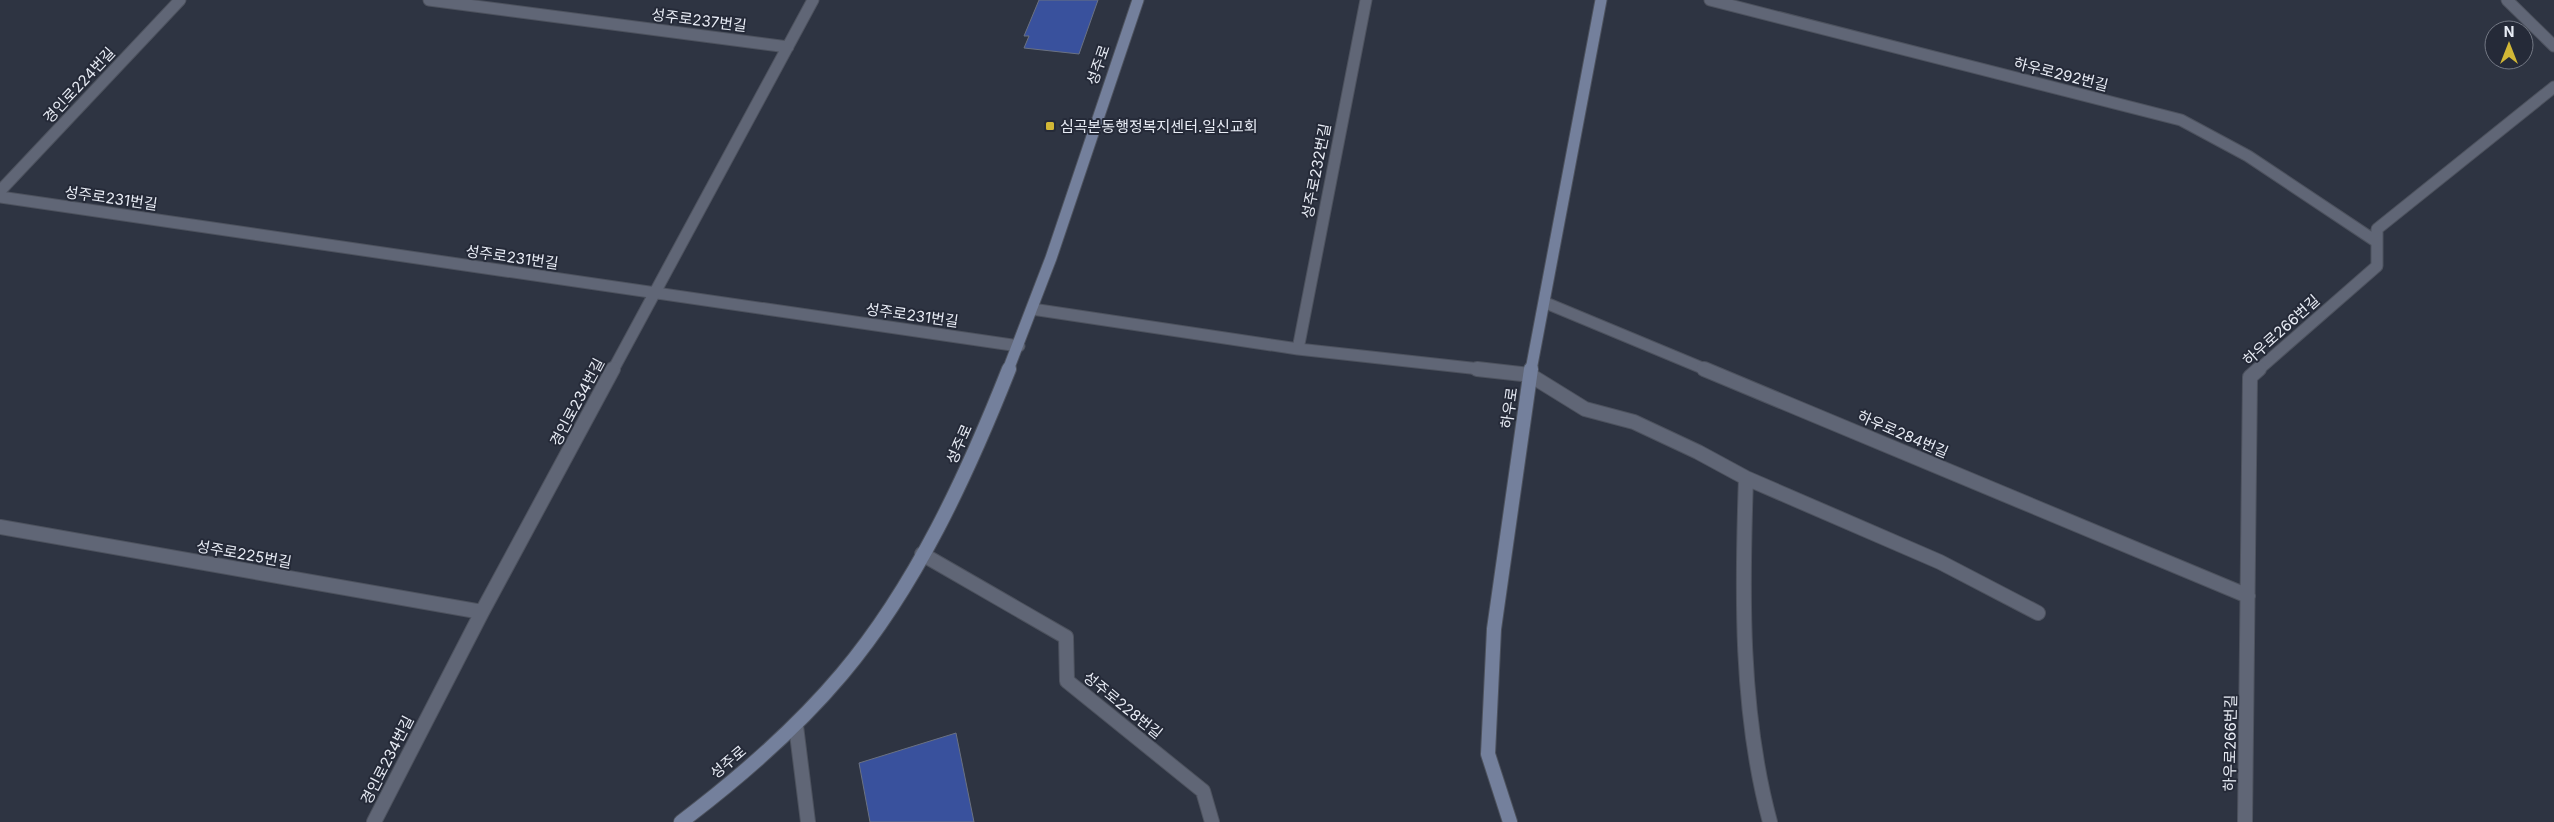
<svg xmlns="http://www.w3.org/2000/svg" width="2554" height="822" font-family="Inter,'Noto Sans KR',sans-serif">
<style>
.building{fill:#39519d;stroke:#6b7282}
.lines{fill:none;stroke-linecap:round;stroke-linejoin:round}
.lane-far1-casing{stroke:#4d525e;stroke-width:13}
.lane-casing{stroke:#4d525e;stroke-width:16}
.street-far1-casing{stroke:#4d525e;stroke-width:13}
.street-casing{stroke:#4d525e;stroke-width:16}
.secondary-far1-casing{stroke:#4d525e;stroke-width:13}
.secondary-casing{stroke:#4d525e;stroke-width:16}
.lane-far1{stroke:#606676;stroke-width:11}
.lane{stroke:#606676;stroke-width:14}
.street-far1{stroke:#606676;stroke-width:11}
.street{stroke:#606676;stroke-width:14}
.secondary-far1{stroke:#74809c;stroke-width:11}
.secondary{stroke:#74809c;stroke-width:14}
.poi-dot{fill:#d2b736;stroke:#252a38;stroke-width:2}
.labels{text-anchor:middle;dominant-baseline:central;stroke-width:4;stroke-linejoin:round;paint-order:stroke}
.street-label{font-size:15px;fill:#e8ecf5;stroke:#252a38}
.poi-label{font-size:15px;fill:#e8ecf5;stroke:#252a38;text-anchor:start}
</style>
<rect width="100%" height="100%" fill="#2e3442"/>
<!-- building -->
<path class="building" d="M1039 0H1098L1079 54 1024 48 1029 36H1024Z
M956 733 974 822H870L859 763Z"/>
<g class="lines">
<defs>
<path id="lane-far1" d="M1032 309 1298 349 1489 370
M1298 349 1366 0"/>
<path id="lane" d="M1477 369 1530 375"/>
<path id="street-far1" d="M429 0 788 47
M1710 0 2181 120 2248 156 2377 242
M2507 0 2554 46
M0 191 180 0
M0 197 1019 346
M1546 303 1707 370
M613 370 813 0
M2258 370 2377 266V229L2554 87"/>
<path id="street" d="M1704 369 2248 596
M1530 375 1585 409 1634 422 1698 452 1746 478 1940 562 2038 613
M1746 478C1742 591 1740 712 1770 822
M0 527 482 612
M922 554 1066 637 1067 681 1203 791 1212 822
M796 726 808 822
M374 822 482 612 613 369
M2245 822 2250 377 2259 369"/>
<path id="secondary-far1" d="M1008 370 1051 258 1138 0
M1531 370 1601 0"/>
<path id="secondary" d="M681 822C739 778 795 730 842 674 916 586 967 475 1009 369
M1510 822 1488 754 1494 629 1531 369"/>
</defs>
<!-- lane-far1 casing -->
<use href="#lane-far1" class="lane-far1-casing"/>
<!-- lane casing -->
<use href="#lane" class="lane-casing"/>
<!-- street-far1 casing -->
<use href="#street-far1" class="street-far1-casing"/>
<!-- street casing -->
<use href="#street" class="street-casing"/>
<!-- secondary-far1 casing -->
<use href="#secondary-far1" class="secondary-far1-casing"/>
<!-- secondary casing -->
<use href="#secondary" class="secondary-casing"/>
<!-- lane-far1 -->
<use href="#lane-far1" class="lane-far1"/>
<!-- lane -->
<use href="#lane" class="lane"/>
<!-- street-far1 -->
<use href="#street-far1" class="street-far1"/>
<!-- street -->
<use href="#street" class="street"/>
<!-- secondary-far1 -->
<use href="#secondary-far1" class="secondary-far1"/>
<!-- secondary -->
<use href="#secondary" class="secondary"/>
</g>
<!-- markers -->
<rect class="poi-dot" x="1045" y="121" width="10" height="10" rx="2.5"/>
<g class="labels">
<!-- street labels -->
<g class="street-label">
<text transform="translate(699 20) rotate(7)">성주로237번길</text>
<text transform="translate(1098 65) rotate(-71)">성주로</text>
<text transform="translate(2061 74) rotate(14)">하우로292번길</text>
<text transform="translate(79 85) rotate(-47)">경인로224번길</text>
<text transform="translate(1316 171) rotate(-79)">성주로232번길</text>
<text transform="translate(111 198) rotate(8)">성주로231번길</text>
<text transform="translate(512 257) rotate(8)">성주로231번길</text>
<text transform="translate(912 315) rotate(8)">성주로231번길</text>
<text transform="translate(2281 330) rotate(-42)">하우로266번길</text>
<text transform="translate(577 402) rotate(-62)">경인로234번길</text>
<text transform="translate(1509 408) rotate(-82)">하우로</text>
<text transform="translate(1903 434) rotate(23)">하우로284번길</text>
<text transform="translate(959 444) rotate(-66)">성주로</text>
<text transform="translate(244 554) rotate(10)">성주로225번길</text>
<text transform="translate(1123 705) rotate(39)">성주로228번길</text>
<text transform="translate(2230 743) rotate(-89)">하우로266번길</text>
<text transform="translate(387 760) rotate(-63)">경인로234번길</text>
<text transform="translate(728 762) rotate(-40)">성주로</text>
</g>
<!-- poi labels -->
<g class="poi-label">
<text x="1060" y="126">심곡본동행정복지센터.일신교회</text>
</g>
</g>
<!-- north arrow -->
<g transform="translate(2509 45)"><circle r="24" fill="#252a38" stroke="#737884"/>
<path d="M0-4L9 19L0 12L-9 19Z" fill="#d2b736"/>
<text y="-8" font-size="14" font-weight="bold" text-anchor="middle" fill="#e8ecf5">N</text>
</g>
</svg>
